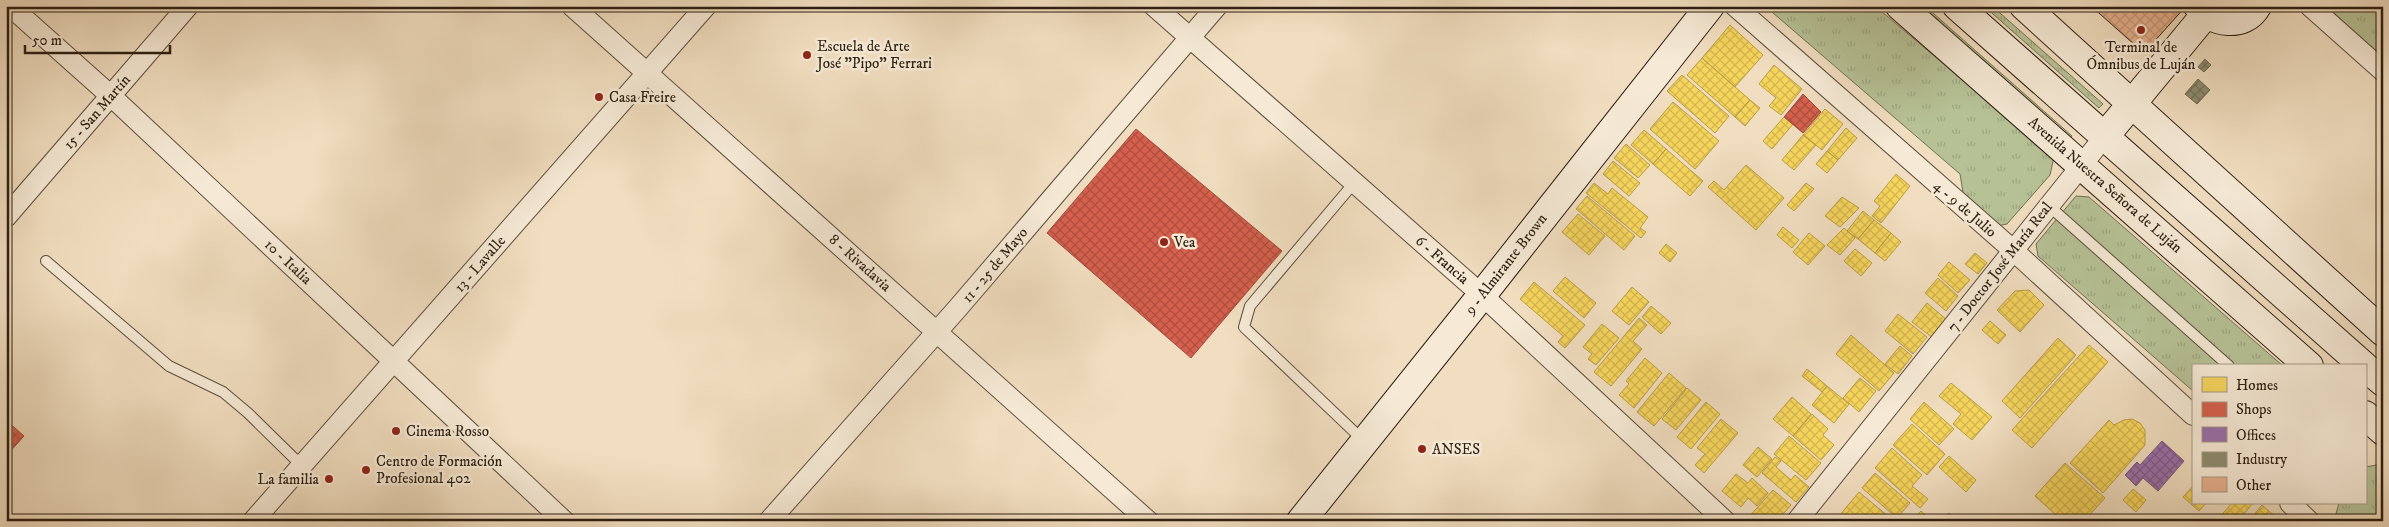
<svg xmlns="http://www.w3.org/2000/svg" width="2389" height="527" font-family="'IM FELL DW Pica',serif">
<style>
.grass{fill:url(#grass-tufts);stroke:#717054}
.homes{fill:url(#homes-cross-hatch);stroke:#b99e46}
.shops{fill:url(#shops-cross-hatch);stroke:#a34c3b}
.offices{fill:url(#offices-cross-hatch);stroke:#78587d}
.industry{fill:url(#industry-cross-hatch);stroke:#6f6b52}
.building{fill:url(#building-cross-hatch);stroke:#2c1f12}
.lines{fill:none;stroke-linecap:round;stroke-linejoin:round}
.lane-casing{stroke:#5d4f3e;stroke-width:12}
.street-casing{stroke:#5d4f3e;stroke-width:22}
.secondary-casing{stroke:#2c1f12;stroke-width:30}
.lane{stroke:#f6ead6;stroke-width:10}
.street{stroke:#f6ead6;stroke-width:20}
.secondary{stroke:#f6ead6;stroke-width:28}
.poi-dot{fill:#8f2418;stroke:#f6ead6;stroke-width:2}
.labels{text-anchor:middle;dominant-baseline:central;stroke-width:5;stroke-linejoin:round;paint-order:stroke}
.poi-label{font-size:15px;fill:#2c1f12;stroke:#f6ead6;text-anchor:start}
.street-label{font-size:15px;fill:#2c1f12;stroke:#f6ead6}
</style>
<defs>
<pattern id="grass-tufts" width="24" height="20" patternUnits="userSpaceOnUse" patternTransform="scale(1.25)"><rect width="24" height="20" fill="#b6c296"/><path d="M3 7l-1-3M5 7V3M7 7l1-3M15 17l-1-3M17 17v-4M19 17l1-3" fill="none" stroke="#9da680"/></pattern>
<pattern id="homes-cross-hatch" width="8" height="8" patternUnits="userSpaceOnUse" patternTransform="scale(1.25)"><rect width="8" height="8" fill="#f6d55c"/><path d="M0 0l8 8M0 8l8-8" fill="none" stroke="#d3b64f"/></pattern>
<pattern id="shops-cross-hatch" width="8" height="8" patternUnits="userSpaceOnUse" patternTransform="scale(1.25)"><rect width="8" height="8" fill="#d6604d"/><path d="M0 0l8 8M0 8l8-8" fill="none" stroke="#ae4f3f"/></pattern>
<pattern id="offices-cross-hatch" width="8" height="8" patternUnits="userSpaceOnUse" patternTransform="scale(1.25)"><rect width="8" height="8" fill="#9970ab"/><path d="M0 0l8 8M0 8l8-8" fill="none" stroke="#7d5b8a"/></pattern>
<pattern id="industry-cross-hatch" width="8" height="8" patternUnits="userSpaceOnUse" patternTransform="scale(1.25)"><rect width="8" height="8" fill="#8c8c6e"/><path d="M0 0l8 8M0 8l8-8" fill="none" stroke="#737259"/></pattern>
<pattern id="building-cross-hatch" width="8" height="8" patternUnits="userSpaceOnUse" patternTransform="scale(1.25)"><rect width="8" height="8" fill="#e7b18d"/><path d="M0 0l8 8M0 8l8-8" fill="none" stroke="#c69879"/></pattern>
</defs>
<rect width="100%" height="100%" fill="#f1dec0"/>
<filter id="stains"><feTurbulence type="fractalNoise" baseFrequency=".004" numOctaves="4"/><feColorMatrix values="0 0 0 0 .2 0 0 0 0 .09 0 0 0 0 .02 0 0 0 .5 -.17"/></filter>
<radialGradient id="worn" r=".72"><stop offset=".6" stop-color="#630" stop-opacity="0"/><stop offset="1" stop-color="#630" stop-opacity=".3"/></radialGradient>
<!-- grass -->
<path class="grass" d="M1765 6H1875L2054 157 2050 175 2007 224 1997 226 1964 198 1960 174Z
M1917 6H1925L2072 136 2069 140Z
M1984 6H1992L2103 104 2099 108Z
M2327 6H2383V60Z
M2076 196 2089 197 2283 366H2193V391L2038 256 2036 244Z
M2383 464V521H2334L2339 503H2365V467Z"/>
<!-- homes -->
<path class="homes" d="M1730 25 1763 55 1735 87 1702 58Z
M1702 58 1750 100 1735 117 1687 75Z
M1774 65 1802 89 1781 115 1769 106 1776 98 1759 84Z
M1682 75 1729 116 1715 133 1667 91Z
M1750 100 1760 108 1745 126 1735 117Z
M1673 102 1719 141 1695 169 1650 129Z
M1825 109 1843 124 1822 150 1803 135Z
M1784 117 1793 124 1772 149 1763 141Z
M1846 128 1857 138 1838 160 1827 151Z
M1644 130 1666 149 1653 164 1631 145Z
M1803 135 1816 145 1794 170 1782 160Z
M1626 144 1650 165 1638 178 1614 158Z
M1666 149 1703 181 1690 196 1653 164Z
M1827 151 1838 160 1827 173 1816 164Z
M1613 161 1640 183 1629 196 1603 174Z
M1746 165 1784 198 1756 230 1708 187 1714 181 1724 190Z
M1896 174 1910 186 1881 223 1872 216 1880 206 1874 201Z
M1594 183 1608 194 1612 188 1648 217 1640 228 1646 232 1641 238 1586 193Z
M1806 183 1814 189 1794 211 1787 205Z
M1587 196 1635 236 1624 250 1576 209Z
M1842 197 1859 208 1840 227 1825 216Z
M1863 211 1874 220 1858 239 1847 231Z
M1578 214 1605 236 1589 255 1562 232Z
M1874 220 1891 233 1875 253 1858 239Z
M1783 227 1799 240 1792 248 1777 235Z
M1844 228 1855 238 1840 255 1827 245Z
M1809 233 1825 246 1808 265 1793 252Z
M1891 233 1901 242 1885 261 1875 253Z
M1666 244 1677 253 1670 262 1659 253Z
M1855 249 1872 263 1861 276 1844 261Z
M1975 253 1987 263 1978 274 1965 264Z
M1949 262 1970 280 1958 293 1938 275Z
M1565 277 1596 303 1584 318 1553 291Z
M1938 278 1958 296 1946 311 1925 293Z
M1534 282 1585 325 1565 348 1558 342 1563 336 1520 299Z
M1632 287 1649 302 1629 325 1612 311Z
M2029 290 2044 305 2020 332 1997 310 2015 291Z
M1927 303 1947 320 1933 338 1912 322Z
M1651 306 1671 323 1661 334 1642 317Z
M1898 314 1927 337 1913 354 1885 331Z
M1639 318 1647 325 1633 341 1642 349 1611 386 1594 372Z
M1990 321 2006 335 1998 344 1982 330Z
M1602 324 1619 338 1596 365 1588 359 1592 354 1583 347Z
M1851 335 1894 373 1879 391 1836 354Z
M2058 338 2076 355 2020 418 2002 401Z
M2089 345 2108 362 2032 448 2012 430Z
M1900 346 1912 356 1898 374 1885 364Z
M1645 358 1662 373 1634 408 1619 395 1629 384 1626 381Z
M1807 369 1827 386 1822 392 1802 376Z
M1669 373 1686 388 1654 426 1637 412Z
M1860 378 1876 391 1859 412 1843 398Z
M1951 383 1992 417 1972 440 1953 424 1961 414 1939 396Z
M1827 386 1849 404 1834 423 1812 405Z
M1687 388 1701 400 1676 430 1662 419Z
M1792 397 1811 414 1793 436 1773 419Z
M1706 402 1720 414 1691 449 1677 437Z
M1924 402 1954 429 1939 445 1910 419Z
M1812 414 1828 429 1823 435 1834 445 1821 460 1793 436Z
M1721 419 1738 433 1704 473 1695 465 1705 454 1697 448Z
M2132 419 2140 423 2145 430V445L2103 493 2070 463 2109 420 2114 425 2124 420Z
M1912 424 1945 454 1927 475 1893 445Z
M1789 436 1821 463 1806 480 1774 454Z
M1758 447 1772 459 1757 477 1743 465Z
M1892 448 1922 475 1912 486 1928 499 1920 508 1875 468Z
M1949 456 1976 480 1966 492 1939 467Z
M1775 457 1781 461 1776 467 1791 480 1795 475 1809 487 1796 502 1762 473Z
M2065 463 2105 498 2084 521H2054L2052 519 2056 515 2035 496Z
M1875 473 1910 503 1897 518 1862 488Z
M1736 474 1748 483 1752 478 1768 493 1757 506 1748 498 1741 507 1722 491Z
M2193 486V503H2206L2199 511 2183 497Z
M2133 489 2146 500 2136 512 2123 500Z
M1773 490 1791 505 1777 521H1772L1767 517 1764 521H1752L1748 518Z
M1859 492 1888 516 1885 521H1835Z
M2232 503H2253L2238 521H2223L2219 518Z
M2262 505 2280 521H2249Z
M1921 511 1932 521H1912Z
M1949 513 1958 521H1941Z"/>
<!-- shops -->
<path class="shops" d="M1803 94 1821 112 1803 133 1784 117Z
M1136 129 1282 251 1191 358 1047 233Z
M6 420 24 436 6 456Z"/>
<!-- offices -->
<path class="offices" d="M2162 441 2184 461 2158 491 2143 478 2136 486 2125 475 2137 462 2140 465Z"/>
<!-- industry -->
<path class="industry" d="M2205 59 2211 65 2204 72 2198 67Z
M2198 79 2210 90 2197 104 2185 94Z"/>
<!-- building -->
<path class="building" d="M2091 6H2186L2144 53Z"/>
<g class="lines">
<defs>
<path id="lane" d="M1354 183 1250 306 1244 327 1364 441
M2049 206 2229 366
M46 261 169 366 223 392 248 413 302 466"/>
<path id="street" d="M10 6 111 96 564 521
M572 6 1148 521
M1154 6 1482 295 1725 521
M1735 6 2014 251 2193 415
M2310 6 2383 71
M6 217 188 6
M2290 503 2309 521
M253 521 706 6
M769 521 957 309 1217 6
M1797 521 2105 136"/>
<path id="secondary" d="M1900 6 2309 366
M1957 6 2364 366
M2024 6 2383 332
M2198 6C2212 23 2244 29 2257 6
M2105 136 2205 15
M2365 367 2383 382
M2365 415 2383 431
M1301 521 1482 295 1710 6"/>
</defs>
<!-- lane casing -->
<use href="#lane" class="lane-casing"/>
<!-- street casing -->
<use href="#street" class="street-casing"/>
<!-- secondary casing -->
<use href="#secondary" class="secondary-casing"/>
<!-- lane -->
<use href="#lane" class="lane"/>
<!-- street -->
<use href="#street" class="street"/>
<!-- secondary -->
<use href="#secondary" class="secondary"/>
</g>
<!-- markers -->
<g class="poi-dot">
<circle cx="2141" cy="30" r="5"/>
<circle cx="807" cy="55" r="5"/>
<circle cx="599" cy="97" r="5"/>
<circle cx="1164" cy="242" r="5"/>
<circle cx="396" cy="431" r="5"/>
<circle cx="1422" cy="449" r="5"/>
<circle cx="366" cy="470" r="5"/>
<circle cx="329" cy="479" r="5"/>
</g>
<g class="labels">
<!-- poi labels -->
<g class="poi-label">
<text x="817" y="46">Escuela de Arte<tspan x="817" dy="17">José "Pipo" Ferrari</tspan></text>
<text x="2141" y="47" text-anchor="middle">Terminal de<tspan x="2141" dy="17">Ómnibus de Luján</tspan></text>
<text x="609" y="97">Casa Freire</text>
<text x="1174" y="242">Vea</text>
<text x="406" y="431">Cinema Rosso</text>
<text x="1432" y="449">ANSES</text>
<text x="376" y="461">Centro de Formación<tspan x="376" dy="17">Profesional 402</tspan></text>
<text x="319" y="479" text-anchor="end">La familia</text>
</g>
<!-- street labels -->
<g class="street-label">
<text transform="translate(97 112) rotate(-49)">15 - San Martín</text>
<text transform="translate(2105 185) rotate(41)">Avenida Nuestra Señora de Luján</text>
<text transform="translate(1965 209) rotate(41)">4 - 9 de Julio</text>
<text transform="translate(1442 260) rotate(41)">6 - Francia</text>
<text transform="translate(288 262) rotate(43)">10 - Italia</text>
<text transform="translate(860 263) rotate(42)">8 - Rivadavia</text>
<text transform="translate(480 264) rotate(-49)">13 - Lavalle</text>
<text transform="translate(1506 264) rotate(-52)">9 - Almirante Brown</text>
<text transform="translate(995 265) rotate(-50)">11 - 25 de Mayo</text>
<text transform="translate(2000 267) rotate(-52)">7 - Doctor José María Real</text>
</g>
</g>
<!-- margin -->
<rect width="2389" height="527" fill="none" stroke="#f1dec0" stroke-width="25"/>
<rect x="8" y="8" width="2374" height="512" fill="none" stroke="#2c1f12" stroke-width="2.5"/>
<rect x="12" y="12" width="2364" height="502" fill="none" stroke="#2c1f12"/>
<!-- legend -->
<rect x="2192" y="364" width="175" height="140" fill="#f6ead6" stroke="#a59988"/>
<rect x="2202" y="377" width="25" height="15" fill="#f6d55c" stroke="#a59988"/>
<text x="2236" y="390" font-size="15" fill="#2c1f12">Homes</text>
<rect x="2202" y="402" width="25" height="15" fill="#d6604d" stroke="#a59988"/>
<text x="2236" y="414" font-size="15" fill="#2c1f12">Shops</text>
<rect x="2202" y="427" width="25" height="15" fill="#9970ab" stroke="#a59988"/>
<text x="2236" y="440" font-size="15" fill="#2c1f12">Offices</text>
<rect x="2202" y="452" width="25" height="15" fill="#8c8c6e" stroke="#a59988"/>
<text x="2236" y="464" font-size="15" fill="#2c1f12">Industry</text>
<rect x="2202" y="477" width="25" height="15" fill="#e7b18d" stroke="#a59988"/>
<text x="2236" y="490" font-size="15" fill="#2c1f12">Other</text>
<!-- scale -->
<path d="M25 45v8h145v-8" fill="none" stroke="#2c1f12" stroke-width="2.5"/>
<text x="32" y="45" font-size="15" fill="#2c1f12" stroke="#f6ead6" stroke-width="4" paint-order="stroke">50 m</text>
<rect width="100%" height="100%" filter="url(#stains)"/>
<rect width="100%" height="100%" fill="url(#worn)"/>
</svg>
